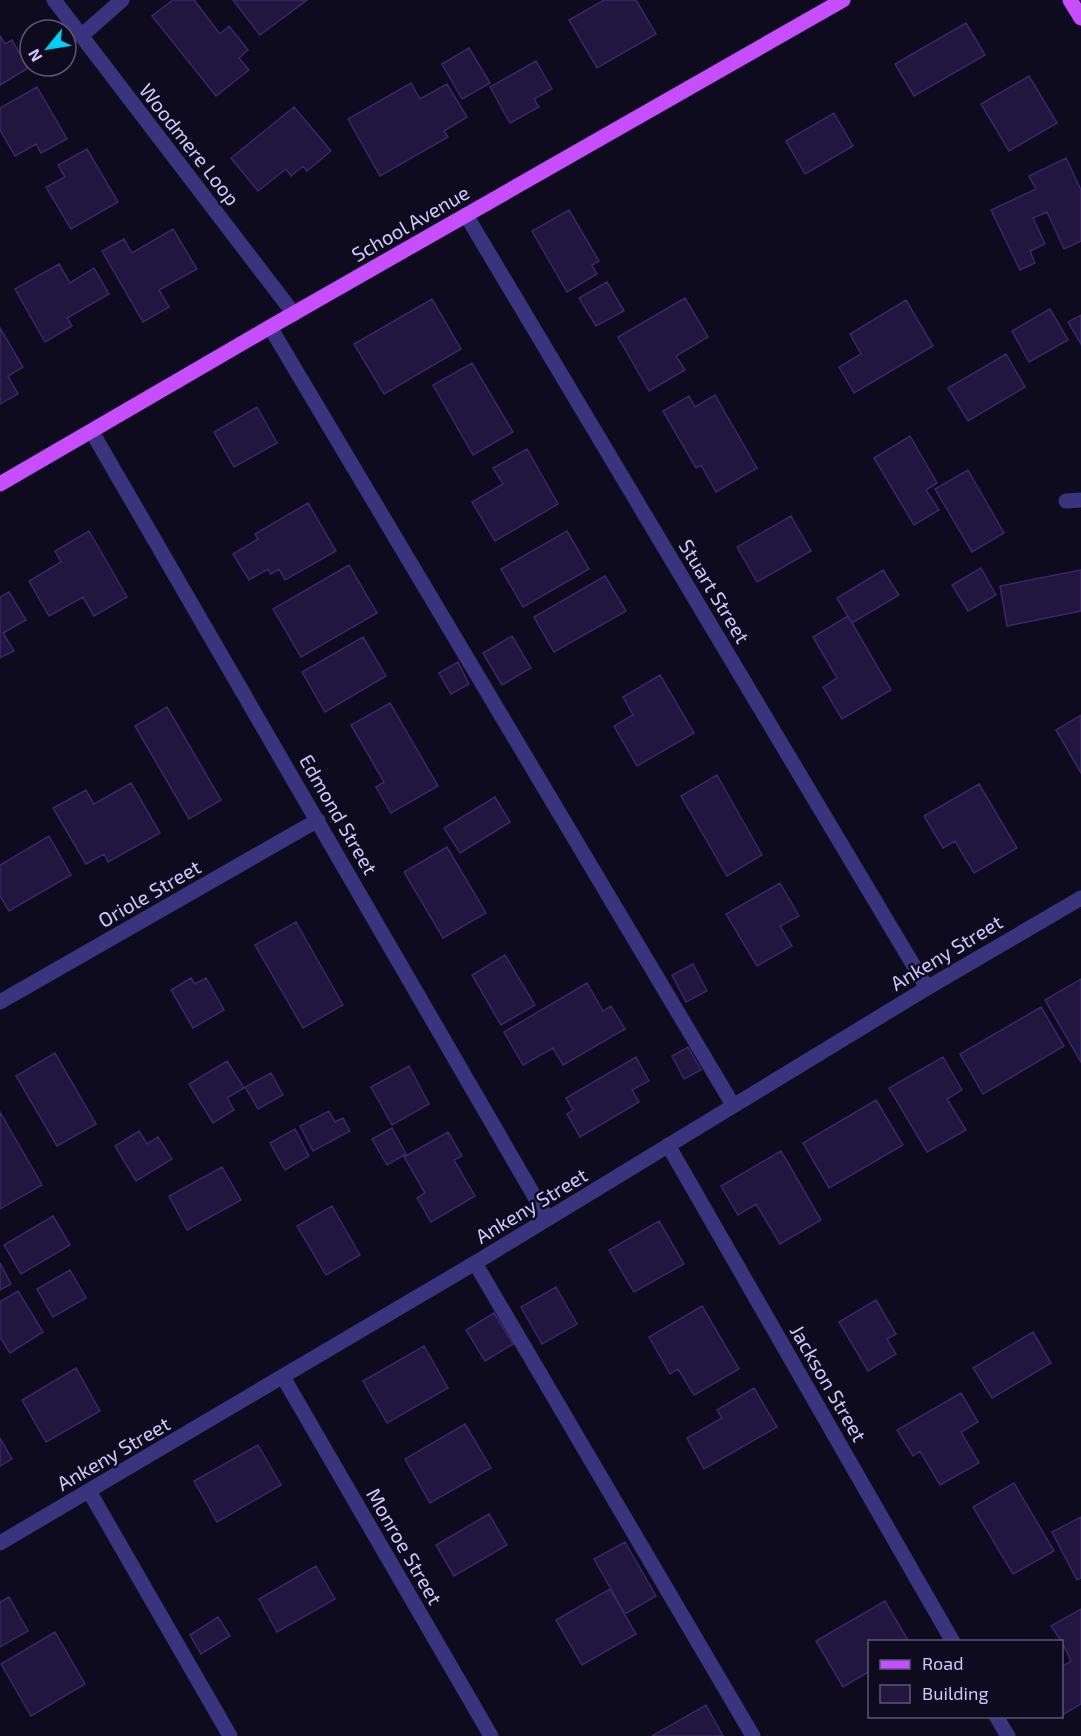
<svg xmlns="http://www.w3.org/2000/svg" width="1081" height="1736" font-family="'Exo 2',sans-serif">
<style>
.building{fill:#21163f;stroke:#38276c;stroke-width:1.5}
.lines{fill:none;stroke-linecap:round;stroke-linejoin:round}
.minor{stroke:#3a347f;stroke-width:15}
.major{stroke:#c64eff;stroke-width:15}
.labels{text-anchor:middle;dominant-baseline:central;stroke-width:5;stroke-linejoin:round;paint-order:stroke}
.street-label{font-size:20px;fill:#d1c7ff;stroke:#0f0b1e}
</style>
<rect width="100%" height="100%" fill="#0f0b1e"/>
<!-- building -->
<path class="building" d="M173 0H194L220 34 229 26 248 50 239 58 249 70 216 96 152 16Z
M233 0H307L260 35Z
M604 0H636L656 34 597 68 569 20Z
M966 23 985 55 914 96 895 64Z
M0 36 5 44 12 40 28 68 0 85Z
M469 48 490 83 462 99 442 64Z
M536 61 552 89 534 99 539 107 510 123 490 87Z
M1029 76 1057 123 1009 151 981 104Z
M411 83 420 99 447 84 467 117 444 131 448 137 380 176 348 119Z
M37 87 67 139 41 153 36 144 15 156 0 130V108Z
M294 107 331 151 307 171 303 166 291 176 286 169 258 191 231 158Z
M834 113 853 146 805 174 786 141Z
M87 149 118 202 71 229 46 187 65 177 58 165Z
M1066 158 1081 190V241L1064 249 1047 212 1033 218 1045 244 1030 251 1035 263 1020 270 991 210 1036 189 1029 176Z
M569 210 599 261 592 265 597 274 567 292 532 231Z
M173 229 197 269 159 290 169 307 143 322 102 251 124 239 132 253Z
M59 264 70 283 94 268 109 294 67 318 72 326 45 342 15 289Z
M607 282 624 311 596 326 579 298Z
M685 298 708 337 676 356 685 370 649 391 618 337Z
M432 299 461 349 384 394 354 344Z
M906 300 933 346 854 393 839 367 861 354 850 334Z
M1050 309 1068 340 1029 362 1012 331Z
M1081 315V344L1068 322Z
M0 328 23 367 8 376 18 394 0 404Z
M1006 354 1025 387 968 421 948 388Z
M472 363 513 432 473 455 433 385Z
M715 395 757 468 716 492 701 465 696 468 663 411 689 396 695 407Z
M257 407 277 443 234 467 214 432Z
M910 436 937 483 926 490 939 510 914 525 874 458Z
M527 449 558 504 495 541 472 502 503 484 493 468Z
M968 470 1004 533 972 552 935 489Z
M308 503 336 551 285 580 279 569 271 574 268 569 249 580 233 554 258 539 255 534Z
M791 516 811 551 757 582 737 547Z
M89 531 127 597 94 616 83 597 49 616 29 581 61 562 55 551Z
M567 531 589 569 523 607 501 569Z
M349 565 377 613 301 657 273 609Z
M981 568 996 595 968 611 952 585Z
M883 570 899 595 852 623 837 598Z
M1081 570V611L1007 626 1000 586Z
M605 576 626 611 554 652 534 617Z
M9 592 26 620 3 633 14 651 0 658V597Z
M848 616 891 690 842 719 823 687 837 678 813 637Z
M512 636 531 668 502 685 483 653Z
M363 637 386 676 325 712 302 672Z
M458 662 469 684 451 694 439 673Z
M660 675 694 733 637 766 614 726 633 715 623 697Z
M390 703 438 786 391 813 376 787 384 782 351 725Z
M167 707 221 800 189 819 135 726Z
M1081 715V773L1056 730Z
M717 775 762 855 727 876 681 796Z
M131 783 160 833 108 862 104 854 86 864 53 808 86 790 94 804Z
M979 784 1017 848 974 873 955 841 943 848 924 816Z
M495 797 510 822 460 853 444 828Z
M49 836 71 875 9 911 0 896V865Z
M447 847 486 913 443 938 404 872Z
M780 883 799 916 780 926 792 946 757 966 726 914Z
M296 922 343 1005 303 1028 255 945Z
M505 955 535 1005 501 1025 472 975Z
M693 964 707 991 686 1002 672 975Z
M191 978 195 984 206 978 224 1010 193 1028 171 990Z
M1081 979V1062L1045 1000Z
M587 983 603 1011 611 1006 625 1029 563 1065 553 1048 523 1065 504 1032Z
M1041 1007 1064 1046 983 1094 960 1054Z
M688 1047 701 1070 684 1079 672 1056Z
M55 1053 96 1124 57 1146 16 1076Z
M636 1057 649 1081 632 1090 639 1102 580 1137 567 1114 573 1110 566 1098Z
M943 1057 962 1090 947 1099 966 1130 927 1152 889 1088Z
M227 1061 244 1088 227 1098 234 1110 213 1123 189 1084Z
M409 1066 429 1104 392 1125 371 1087Z
M271 1073 283 1095 258 1109 245 1087Z
M876 1100 903 1145 829 1188 803 1143Z
M329 1111 335 1122 343 1118 350 1131 313 1151 300 1126Z
M0 1112 42 1185 0 1209Z
M392 1128 406 1154 387 1165 372 1139Z
M295 1129 309 1156 285 1170 270 1143Z
M139 1131 147 1144 158 1137 172 1159 136 1181 115 1146Z
M448 1132 462 1156 454 1160 475 1196 431 1222 417 1198 425 1193 404 1157Z
M781 1151 821 1220 780 1244 756 1204 738 1215 721 1186Z
M222 1167 241 1200 187 1230 169 1196Z
M332 1206 360 1255 326 1275 297 1226Z
M53 1216 70 1245 21 1274 4 1245Z
M659 1221 684 1264 634 1292 609 1250Z
M0 1263 11 1284 0 1290Z
M70 1270 86 1298 53 1317 37 1289Z
M556 1287 577 1324 542 1344 521 1307Z
M18 1291 43 1332 10 1353 0 1337V1302Z
M876 1300 896 1334 887 1339 896 1354 868 1371 839 1322Z
M702 1306 739 1369 694 1395 678 1369 670 1374 649 1337Z
M494 1313 513 1344 485 1361 466 1330Z
M1033 1332 1051 1363 992 1398 973 1368Z
M424 1346 448 1388 387 1423 363 1381Z
M76 1368 100 1411 46 1442 22 1400Z
M754 1388 777 1427 704 1469 687 1438 722 1418 717 1410Z
M961 1393 978 1422 961 1432 979 1463 940 1485 920 1451 913 1456 897 1430Z
M465 1424 491 1468 430 1503 405 1459Z
M0 1438 12 1459 0 1466Z
M258 1445 281 1485 217 1522 194 1481Z
M1014 1483 1054 1551 1013 1574 973 1507Z
M489 1514 507 1545 454 1576 436 1545Z
M1081 1517V1578L1077 1580 1052 1532Z
M625 1542 656 1596 625 1614 594 1559Z
M316 1566 335 1599 277 1632 259 1599Z
M610 1589 636 1634 582 1665 556 1620Z
M9 1597 28 1631 0 1647V1602Z
M885 1601 909 1642H870V1671L843 1687 816 1641Z
M1081 1609V1704L1062 1715V1667L1071 1661 1062 1642 1051 1626Z
M218 1617 230 1636 201 1654 190 1635Z
M55 1632 85 1684 31 1716 1 1664Z
M706 1705 723 1736H652Z"/>
<g class="lines">
<!-- minor -->
<path class="minor" d="M54 0 294 314
M81 36 122 0
M466 215 927 988
M270 327 733 1105
M92 432 547 1218
M1066 501 1081 500
M0 1002 318 820
M668 1145 953 1642
M475 1263 753 1736
M283 1377 491 1736
M89 1491 230 1736
M0 1543 475 1263 927 988 1081 898
M996 1716 1008 1736"/>
<!-- major -->
<path class="major" d="M1070 0 1081 18
M0 484 270 327 843 0"/>
</g>
<g class="labels">
<!-- street labels -->
<g class="street-label">
<text transform="translate(190 144) rotate(52)">Woodmere Loop</text>
<text transform="translate(410 223) rotate(-30)">School Avenue</text>
<text transform="translate(715 591) rotate(59)">Stuart Street</text>
<text transform="translate(339 814) rotate(60)">Edmond Street</text>
<text transform="translate(149 893) rotate(-30)">Oriole Street</text>
<text transform="translate(946 952) rotate(-31)">Ankeny Street</text>
<text transform="translate(531 1205) rotate(-31)">Ankeny Street</text>
<text transform="translate(829 1383) rotate(60)">Jackson Street</text>
<text transform="translate(113 1453) rotate(-30)">Ankeny Street</text>
<text transform="translate(405 1546) rotate(60)">Monroe Street</text>
</g>
</g>
<!-- legend -->
<rect x="868" y="1640" width="195" height="78" fill="#0f0b1e" stroke="#5d5678" stroke-width="1.5"/>
<rect x="880" y="1660" width="30" height="9" fill="#c64eff" stroke="#5d5678" stroke-width="1.5"/>
<text x="922" y="1670" font-size="18" fill="#d1c7ff">Road</text>
<rect x="880" y="1685" width="30" height="18" fill="#21163f" stroke="#5d5678" stroke-width="1.5"/>
<text x="922" y="1700" font-size="18" fill="#d1c7ff">Building</text>
<!-- north arrow -->
<g transform="translate(48 48) rotate(240)"><circle r="28" fill="#0f0b1e" stroke="#5d5678" stroke-width="1.5"/>
<path d="M0-4.5L10 22L0 15L-10 22Z" fill="#00cef2"/>
<text y="-9" font-size="16" font-weight="bold" text-anchor="middle" fill="#d1c7ff">N</text>
</g>
</svg>
